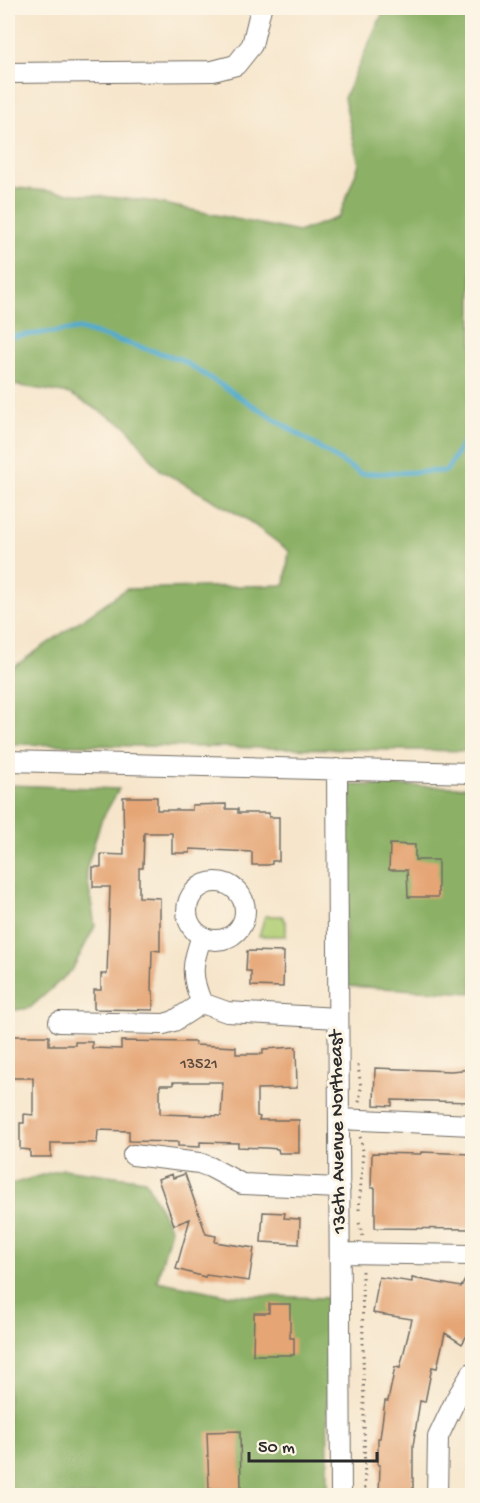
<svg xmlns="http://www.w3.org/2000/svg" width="480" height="1503" font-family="'Gochi Hand',sans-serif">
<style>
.green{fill:#b0ce75;stroke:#6e7c50;stroke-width:1.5}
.forest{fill:#8cb166;stroke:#5c6e48;stroke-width:1.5}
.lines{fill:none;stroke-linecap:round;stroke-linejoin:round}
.stream{stroke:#52abcf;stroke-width:5}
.building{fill:#e5a574;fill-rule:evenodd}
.minor-casing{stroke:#726c63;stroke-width:22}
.path{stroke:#726c63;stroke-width:3;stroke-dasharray:1.5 4.5;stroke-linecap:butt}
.minor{stroke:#fff;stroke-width:20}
.labels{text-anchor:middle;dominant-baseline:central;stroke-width:6;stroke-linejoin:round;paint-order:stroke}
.number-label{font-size:16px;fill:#5a4a3d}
.street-label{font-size:20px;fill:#2b2b2b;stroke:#fcf5e5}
</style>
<rect width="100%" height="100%" fill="#fcf5e5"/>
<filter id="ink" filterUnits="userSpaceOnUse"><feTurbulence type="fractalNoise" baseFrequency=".0167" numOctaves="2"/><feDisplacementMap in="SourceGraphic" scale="12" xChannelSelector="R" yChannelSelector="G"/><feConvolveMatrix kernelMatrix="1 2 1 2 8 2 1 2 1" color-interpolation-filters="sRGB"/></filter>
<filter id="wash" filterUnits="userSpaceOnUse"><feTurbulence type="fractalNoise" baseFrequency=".008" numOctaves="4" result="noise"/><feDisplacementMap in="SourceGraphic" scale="24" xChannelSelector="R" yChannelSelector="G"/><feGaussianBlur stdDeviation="1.35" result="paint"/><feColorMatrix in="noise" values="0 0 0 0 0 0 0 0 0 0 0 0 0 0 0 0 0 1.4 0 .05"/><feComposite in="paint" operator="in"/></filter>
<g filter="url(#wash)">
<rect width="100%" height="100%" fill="#f6e5cb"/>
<!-- green -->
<path class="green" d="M265 916H282L286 924V936H259Z"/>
<!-- forest -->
<path class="forest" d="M385 8H472V751L8 744V671L126 589 285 585 289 551 246 519 160 470 126 426 70 394 8 384V187L149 201 298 232 339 217 359 164 344 98Z
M8 785 119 789 101 821 86 870 95 926 72 970 30 1008 8 1011Z
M346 785 472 787V993L345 986Z
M63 1169 145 1180 171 1229 157 1281 227 1295 327 1298 328 1495 8 1496V1185Z"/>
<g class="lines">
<!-- stream -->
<path class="stream" d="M8 337 80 329 180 359 361 474 446 471 472 428"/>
</g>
<g id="blocks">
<!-- building -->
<path class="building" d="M123 797H157V810H192V805L226 804V809H238V813H269V817H279V861H272V864L268 865H252V852L190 849V853H172V833H144L143 868H139V897L160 898V951L152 950 151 991H153V1010L94 1009V990H101V974H107L110 887H93V867H101V854L124 855Z
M390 844 415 845V860H438V897H408L407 870H389Z
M247 951 284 952 283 987 251 986V971H246Z
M8 1036H49V1045H75V1042H92V1048L121 1049V1041L195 1042V1045L236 1047V1054H263V1049L296 1047 297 1088 257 1089V1116L260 1117 259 1120H299V1153H279L278 1149 266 1148 238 1147V1143L200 1142V1147L178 1146V1142L129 1141V1131L98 1130 97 1143H51V1157H30V1150L20 1149V1123H24V1114L33 1115V1078H8ZM173 1082H223L221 1116 160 1114V1085H173Z
M375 1068 451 1071 472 1069V1102L392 1100V1106L374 1105Z
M421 1152 472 1154V1229L375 1228V1188H371L372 1153 421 1154Z
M172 1174 173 1178 185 1174 206 1234 216 1236 215 1242 254 1248 249 1281 206 1275 205 1277 176 1269 190 1219 174 1225 158 1179Z
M263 1212 285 1213 284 1218 300 1219 299 1244 261 1242Z
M472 1268V1327L462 1344 445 1333 437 1368 432 1367 425 1402 420 1401 413 1446V1496H379L380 1465H378V1438H380L385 1401H388L395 1367 400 1368 412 1319 373 1313 379 1277 412 1282V1278L461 1287Z
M269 1304H290V1338H294V1355H253L254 1313H269Z
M240 1431 241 1488 209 1489 207 1432Z"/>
</g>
</g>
<g filter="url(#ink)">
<use href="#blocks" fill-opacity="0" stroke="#726c63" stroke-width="1.5"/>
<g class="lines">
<defs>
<path id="minor" d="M8 73 213 71 236 65 252 45 261 8
M8 761 472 773
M337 769C337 1011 341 1253 341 1496
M187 911a29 29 0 1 1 58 0a29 29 0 1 1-58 0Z
M202 936C192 963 190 976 202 1003L227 1012 338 1018
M59 1022 164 1024 174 1021 202 1003
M339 1119 472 1125
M133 1155 199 1163 210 1167 242 1184 340 1188
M341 1253 472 1255
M437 1496 438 1437 456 1399 472 1373"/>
</defs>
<!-- minor casing -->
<use href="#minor" class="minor-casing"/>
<!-- path -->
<path class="path" d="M358 1065 361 1088 359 1103
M359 1210 363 1151 360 1136
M359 1223 363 1236
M362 1271 365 1496"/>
<!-- minor -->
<use href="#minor" class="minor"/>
</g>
</g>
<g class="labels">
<!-- number labels -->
<g class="number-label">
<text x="199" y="1065">13521</text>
</g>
<!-- street labels -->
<g class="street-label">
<text transform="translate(339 1132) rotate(-91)">136th Avenue Northeast</text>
</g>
</g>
<!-- margin -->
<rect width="480" height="1503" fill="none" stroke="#fcf5e5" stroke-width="30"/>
<!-- scale -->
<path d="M249 1452v9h128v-9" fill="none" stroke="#2b2b2b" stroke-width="3"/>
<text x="258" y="1452" font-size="18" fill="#2b2b2b" stroke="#fcf5e5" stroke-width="4.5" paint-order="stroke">50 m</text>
</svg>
